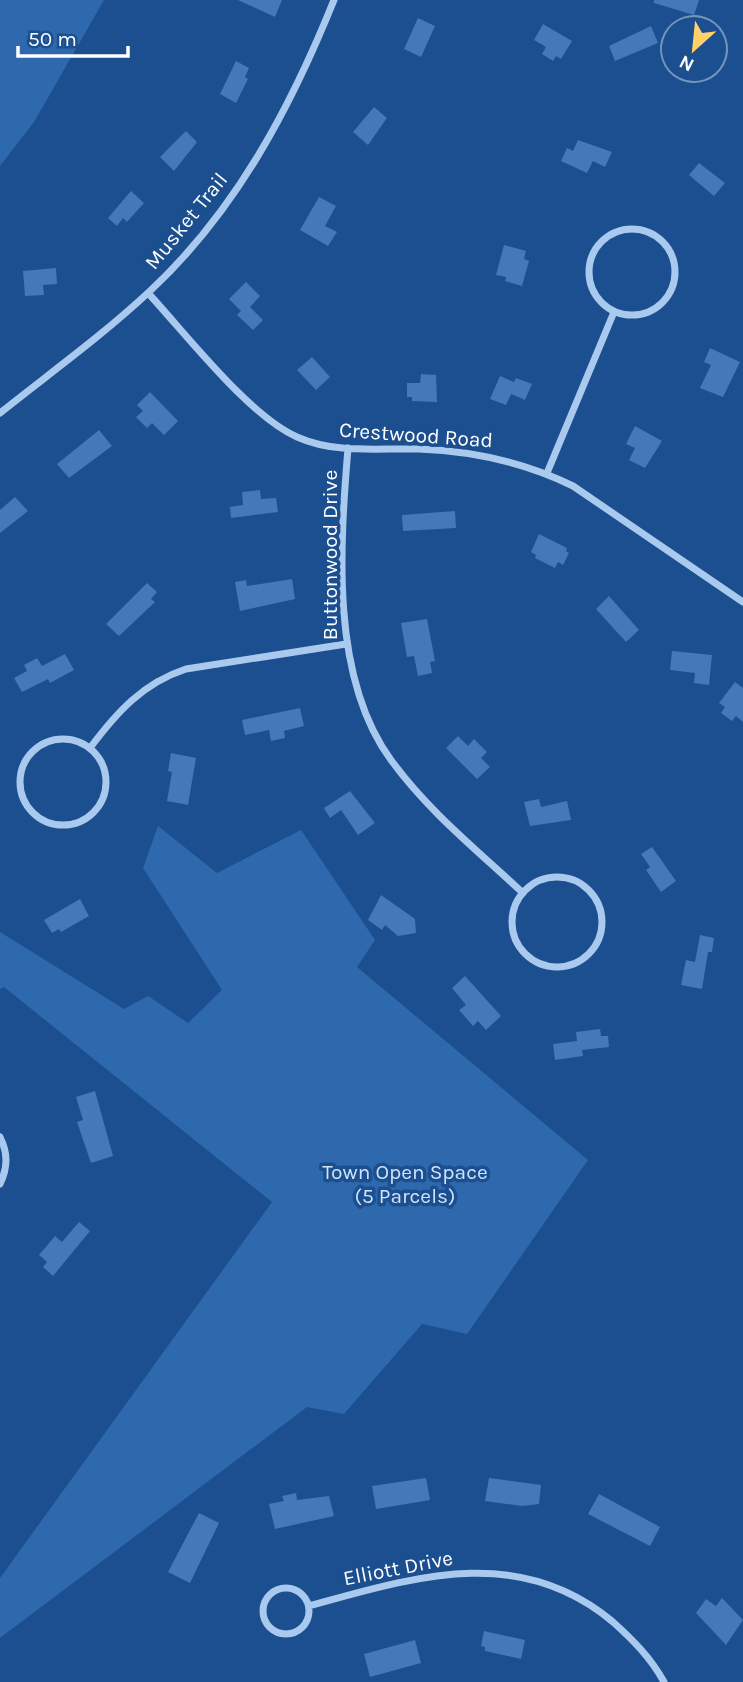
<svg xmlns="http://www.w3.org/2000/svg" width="743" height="1682" font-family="Karla,sans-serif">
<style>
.green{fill:#2e69ad}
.building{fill:#4478b7}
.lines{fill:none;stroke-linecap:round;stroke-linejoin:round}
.minor{stroke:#a9c9ee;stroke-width:7}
.labels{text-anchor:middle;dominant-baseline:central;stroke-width:7;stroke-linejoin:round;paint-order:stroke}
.street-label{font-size:21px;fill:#fff;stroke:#1b4f8f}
.park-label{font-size:21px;fill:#cfe3fa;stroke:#1b4f8f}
</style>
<rect width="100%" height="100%" fill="#1b4f8f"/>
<!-- green -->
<path class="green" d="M0 0H104L34 122 0 166Z
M158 826 217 873 301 830 375 940 357 967 588 1160 467 1334 422 1324 344 1414 307 1407 0 1638V1578L272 1202 4 987 0 989V932L124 1009 148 996 188 1023 222 990 143 868Z"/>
<!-- building -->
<path class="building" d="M238 0H282L275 17Z
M654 0H699L694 15 654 3Z
M418 18 435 26 421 57 404 49Z
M543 24 572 41 561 59 556 56 553 61 542 54 546 47 534 40Z
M651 26 658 43 615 61 609 46Z
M236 61 249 68 245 77 248 79 236 103 220 94Z
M374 107 387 118 368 145 353 132Z
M186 131 197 142 174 171 160 157Z
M578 140 612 152 605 167 593 161 587 173 561 161 567 148 573 151Z
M699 163 725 183 714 196 689 175Z
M131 191 144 203 127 222 123 218 117 226 108 218Z
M319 197 336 206 325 226 337 232 328 246 300 230Z
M504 245 526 251 524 259 529 261 522 286 505 281 506 277 496 275Z
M56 268 57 284 43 285 44 295 25 296 23 271Z
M246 282 260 296 250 307 263 320 253 330 237 315 241 311 229 299Z
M710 348 740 362 723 397 700 388 711 365 704 362Z
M312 357 330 377 316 390 297 370Z
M421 374 436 375 437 402 412 401V397H407V383H420Z
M500 376 514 382 516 378 532 384 525 400 511 394 506 405 490 399Z
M150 392 178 421 164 435 152 423 147 428 136 417 143 411 137 405Z
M635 426 662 441 645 468 629 460 635 448 626 444Z
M99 430 112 446 69 478 57 464Z
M260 490 261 499 276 498 278 512 231 518 230 507 243 505 242 492Z
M15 497 28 511 0 533V510Z
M455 511 456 528 403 531 402 515Z
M539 534 567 548 566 551 569 553 563 565 558 562 555 568 535 558 536 555 531 552Z
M292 579 295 599 240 611 235 582 246 580 247 586Z
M147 583 157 592 151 599 155 602 119 636 106 624Z
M609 596 639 630 626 642 596 609Z
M427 619 435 661 430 662 432 673 418 676 414 656 407 657 401 623Z
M672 651 712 655 709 685 694 683 695 673 670 670Z
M65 654 74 670 50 683 48 679 22 692 14 678 27 671 24 665 37 658 42 666Z
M735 682 743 688V722L736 716 732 721 721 713 725 707 719 703Z
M300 708 304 726 284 731 285 738 271 741 269 730 245 735 242 720Z
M458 736 468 746 474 739 487 752 481 758 490 767 477 779 446 748Z
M171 753 196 758 188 805 167 801 172 772 168 771Z
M350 791 375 823 358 835 341 810 330 818 324 808Z
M539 799 541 807 567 801 571 820 530 826 524 802Z
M652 847 676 881 661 892 646 870 650 867 641 854Z
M381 895 415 919 416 933 398 936 385 925 382 930 368 920Z
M80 899 89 916 61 932 59 929 52 933 44 920Z
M700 935 714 938 712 952H708L702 989 681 985 686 960 695 962Z
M465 976 501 1016 486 1030 478 1021 473 1026 459 1010 466 1005 452 988Z
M600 1029 601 1036H608L609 1047 582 1050 583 1056 555 1060 553 1044 577 1041 576 1032Z
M95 1091 113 1156 91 1163 77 1122 83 1120 76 1097Z
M79 1222 90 1231 53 1276 43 1267 47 1262 39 1255 55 1236 62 1242Z
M426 1478 430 1500 376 1509 372 1486Z
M489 1478 541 1485 539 1504 522 1506 485 1501Z
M296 1493 297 1500 329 1496 334 1516 275 1529 269 1504 284 1501 282 1496Z
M599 1494 660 1527 650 1546 588 1514Z
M199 1513 219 1523 190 1583 168 1572Z
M722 1598 743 1620 726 1645 696 1613 706 1599 716 1606Z
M484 1631 525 1640 521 1659 485 1651V1647L481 1646Z
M415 1640 421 1663 370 1677 364 1654Z"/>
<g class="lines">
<!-- minor -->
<path class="minor" d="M589 272a43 43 0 1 1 86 0a43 43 0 1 1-86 0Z
M148 293C186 334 249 416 297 437 335 454 378 448 419 449 473 451 524 462 573 486L743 602
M0 413C50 373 103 335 150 291 236 211 291 107 334 0
M348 448C340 545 330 677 391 760 428 811 477 850 523 893
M547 473 614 312
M20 782a43 43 0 1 1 86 0a43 43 0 1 1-86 0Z
M90 748C117 712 143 683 186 669L346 644
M512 922a45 45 0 1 1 90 0a45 45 0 1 1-90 0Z
M0 1137C8 1153 8 1167 0 1184
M263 1611a23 23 0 1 1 46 0a23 23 0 1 1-46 0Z
M309 1606C414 1577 519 1543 613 1622 633 1640 651 1658 664 1682"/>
</g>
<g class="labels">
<!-- street labels -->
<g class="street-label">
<text transform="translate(186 221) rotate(-51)">Musket Trail</text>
<text transform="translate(416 435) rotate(4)">Crestwood Road</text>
<text transform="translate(330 555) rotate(-90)">Buttonwood Drive</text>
<text transform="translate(398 1568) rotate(-11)">Elliott Drive</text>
</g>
<!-- park labels -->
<g class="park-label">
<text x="405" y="1172">Town Open Space<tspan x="405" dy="24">(5 Parcels)</tspan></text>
</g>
</g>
<!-- north arrow -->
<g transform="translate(694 49) rotate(207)"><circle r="33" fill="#1b4f8f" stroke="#7695bc" stroke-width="2"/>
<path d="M0-5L12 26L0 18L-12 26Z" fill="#ffd166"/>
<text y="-10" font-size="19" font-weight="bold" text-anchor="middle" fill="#ffffff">N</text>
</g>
<!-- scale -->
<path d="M18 46v10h110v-10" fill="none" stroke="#ffffff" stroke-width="3.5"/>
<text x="28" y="46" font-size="21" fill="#ffffff" stroke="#1b4f8f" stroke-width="5" paint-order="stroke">50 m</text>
</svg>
